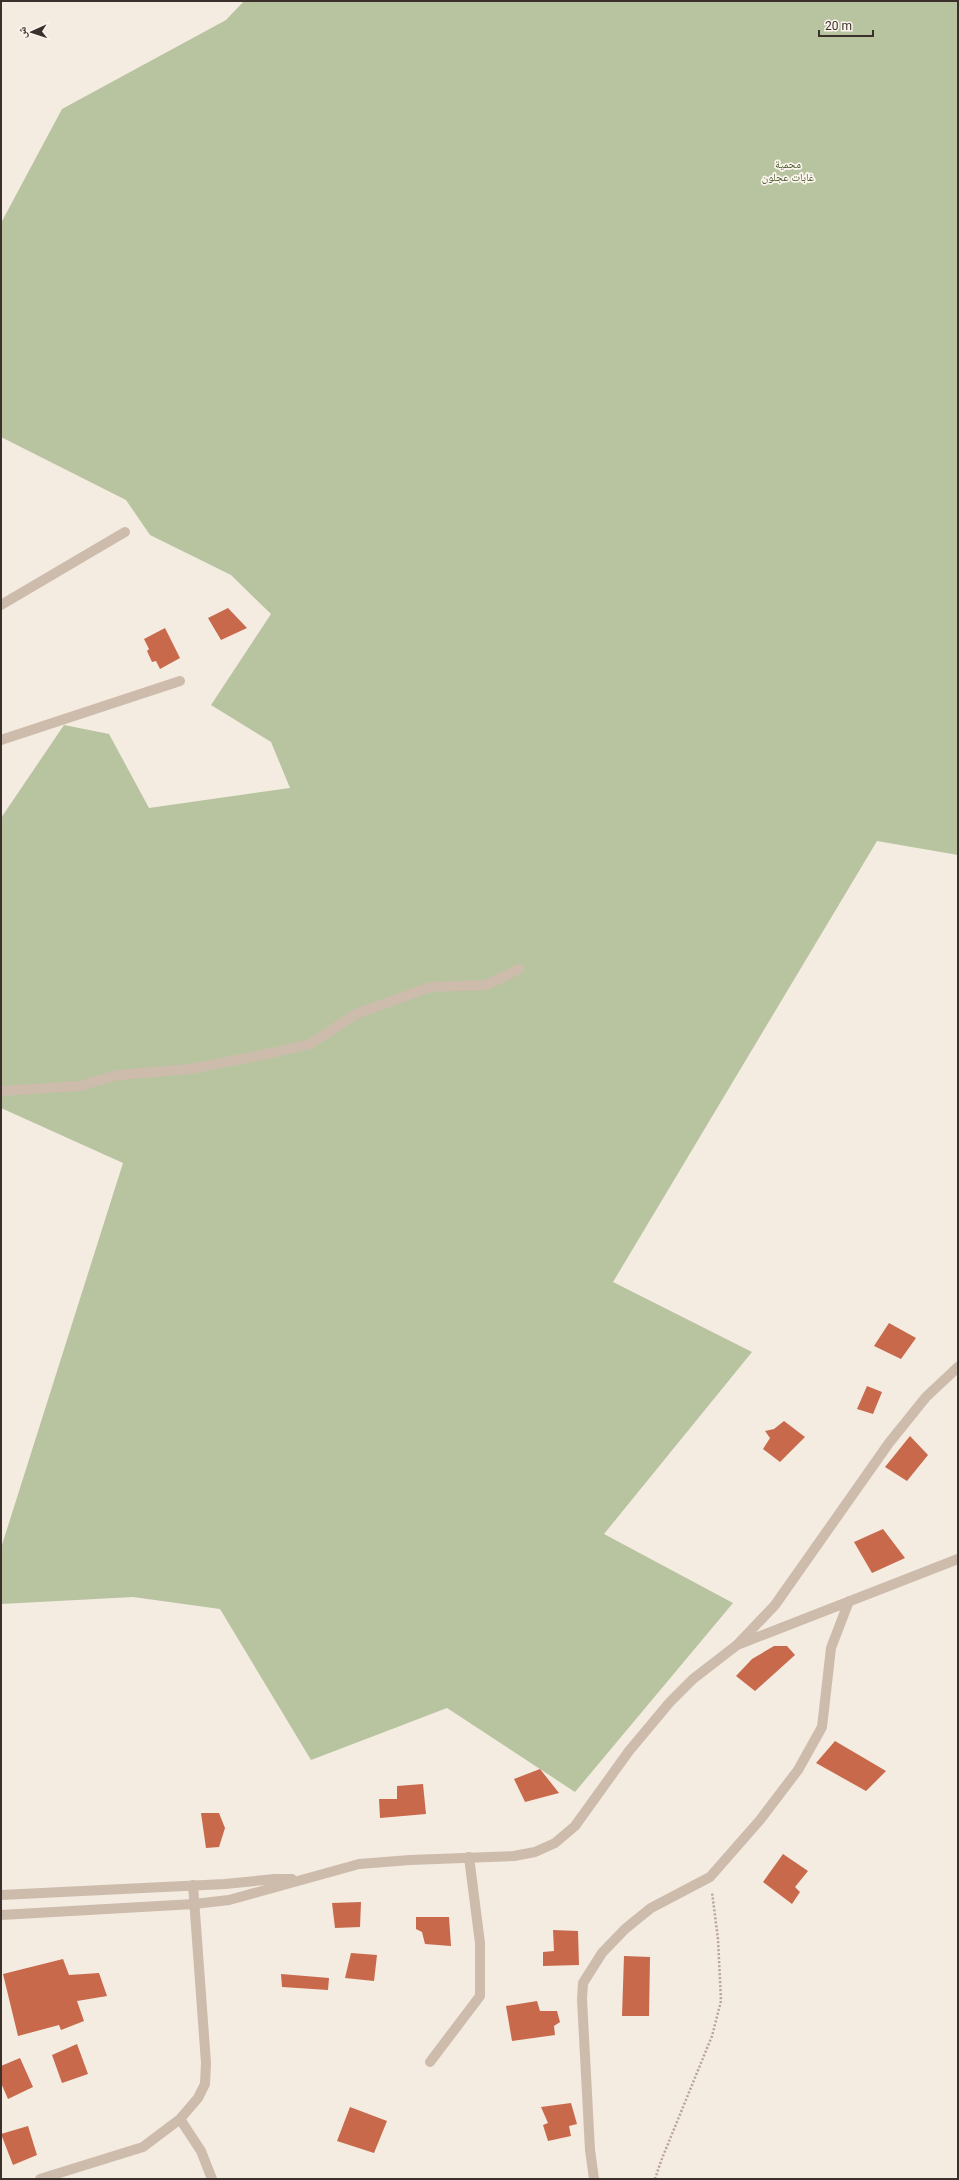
<svg xmlns="http://www.w3.org/2000/svg" width="959" height="2180" font-family="Roboto,'Noto Naskh Arabic',sans-serif">
<style>
.green{fill:#b8c4a0}
.building{fill:#c8694b}
.lines{fill:none;stroke-linecap:round;stroke-linejoin:round}
.path{stroke:#b9a596;stroke-width:2.5;stroke-dasharray:2 2;stroke-linecap:butt}
.minor{stroke:#cdbbac;stroke-width:10}
.tertiary{stroke:#cdbbac;stroke-width:10}
.labels{text-anchor:middle;dominant-baseline:central;stroke-width:3.5;stroke-linejoin:round;paint-order:stroke}
.park-label{font-size:11px;fill:#4a5a2e;stroke:#fbf5ee}
</style>
<rect width="100%" height="100%" fill="#f4ebe1"/>
<!-- green -->
<path class="green" d="M244 1H958V855L877 841 613 1282 752 1352 604 1534 733 1603 575 1792 447 1708 311 1760 220 1609 133 1597 1 1604V1548L123 1163 1 1108V818L64 725 109 734 149 808 290 788 271 742 211 705 271 614 231 575 150 535 126 500 1 437V223L62 109 226 20Z"/>
<!-- building -->
<path class="building" d="M228 608 247 628 221 640 208 618Z
M165 628 180 658 160 669 156 661 152 662 147 651 149 649 144 639Z
M889 1323 916 1338 901 1359 874 1346Z
M867 1386 882 1392 873 1414 857 1409Z
M784 1421 805 1437 780 1462 763 1449 770 1438 765 1431 774 1429Z
M910 1436 928 1455 907 1481 885 1467Z
M883 1529 905 1558 872 1573 854 1542Z
M774 1646H787L795 1655 755 1691 736 1676 752 1659Z
M835 1741 886 1771 866 1791 816 1763Z
M540 1769 559 1793 525 1802 514 1779Z
M423 1784 426 1814 380 1818 379 1799H397V1786Z
M201 1813H219L225 1828 219 1847 206 1848Z
M783 1854 808 1871 795 1887 800 1892 792 1904 763 1882Z
M361 1902 360 1927 335 1928 332 1903Z
M416 1917H449L451 1946 425 1944 422 1932 416 1929Z
M553 1930 578 1931 579 1965 543 1966V1952L554 1951Z
M351 1953 377 1955 374 1981 345 1978Z
M624 1956 650 1957 649 2016H622Z
M63 1959 69 1975 99 1973 107 1996 77 2001 84 2021 61 2030 59 2025 18 2036 3 1974Z
M281 1974 329 1978 328 1990 282 1987Z
M537 2001 540 2011H557L560 2022 554 2026 555 2035 512 2041 506 2006Z
M77 2044 88 2074 62 2083 52 2055Z
M20 2058 33 2087 8 2099 1 2083V2066Z
M571 2103 577 2124 569 2126 571 2136 548 2141 543 2125 548 2123 541 2107Z
M350 2107 387 2121 374 2153 337 2141Z
M28 2126 37 2155 13 2165 1 2134Z"/>
<g class="lines">
<!-- path -->
<path class="path" d="M655 2179 661 2161 712 2036 721 2001 718 1939 712 1892"/>
<!-- minor -->
<path class="minor" d="M1 605 125 532
M1 740 180 681
M1 1091 79 1086 118 1075 190 1069 272 1053 310 1044 356 1014 430 987 486 985 519 969
M737 1645 958 1559
M430 2062 480 1996V1943L469 1857
M180 2119 201 2151 212 2179
M40 2179 143 2147 180 2119 198 2098 205 2084 206 2063 193 1885
M594 2179 590 2150 582 1999 583 1983 602 1953 625 1929 651 1908 710 1877 760 1820 798 1770 822 1727 831 1648 849 1601"/>
<!-- tertiary -->
<path class="tertiary" d="M1 1895 225 1884 275 1879H292
M1 1915 194 1904 229 1900 359 1864 410 1860 514 1856 535 1852 555 1843 575 1826 629 1751 670 1702 693 1679 737 1645 775 1605 889 1443 926 1397 958 1367"/>
</g>
<g class="labels">
<!-- park labels -->
<g class="park-label">
<text x="788" y="164">محمية<tspan x="788" dy="13">غابات عجلون</tspan></text>
</g>
</g>
<!-- border -->
<rect width="959" height="2180" fill="none" stroke="#3b302b" stroke-width="4"/>
<!-- north arrow -->
<g transform="translate(32 32) rotate(267)" stroke="#fbf5ee" stroke-width="3" paint-order="stroke">
<path d="M0-3L7 15L0 10L-7 15Z" fill="#3b302b"/>
<text y="-6" font-size="11" font-weight="bold" text-anchor="middle" fill="#3b302b">ش</text>
</g>
<!-- scale -->
<path d="M819 30v6h54v-6" fill="none" stroke="#3b302b" stroke-width="2"/>
<text x="825" y="30" font-size="12" fill="#3b302b" stroke="#fbf5ee" stroke-width="3" paint-order="stroke">20 m</text>
</svg>
